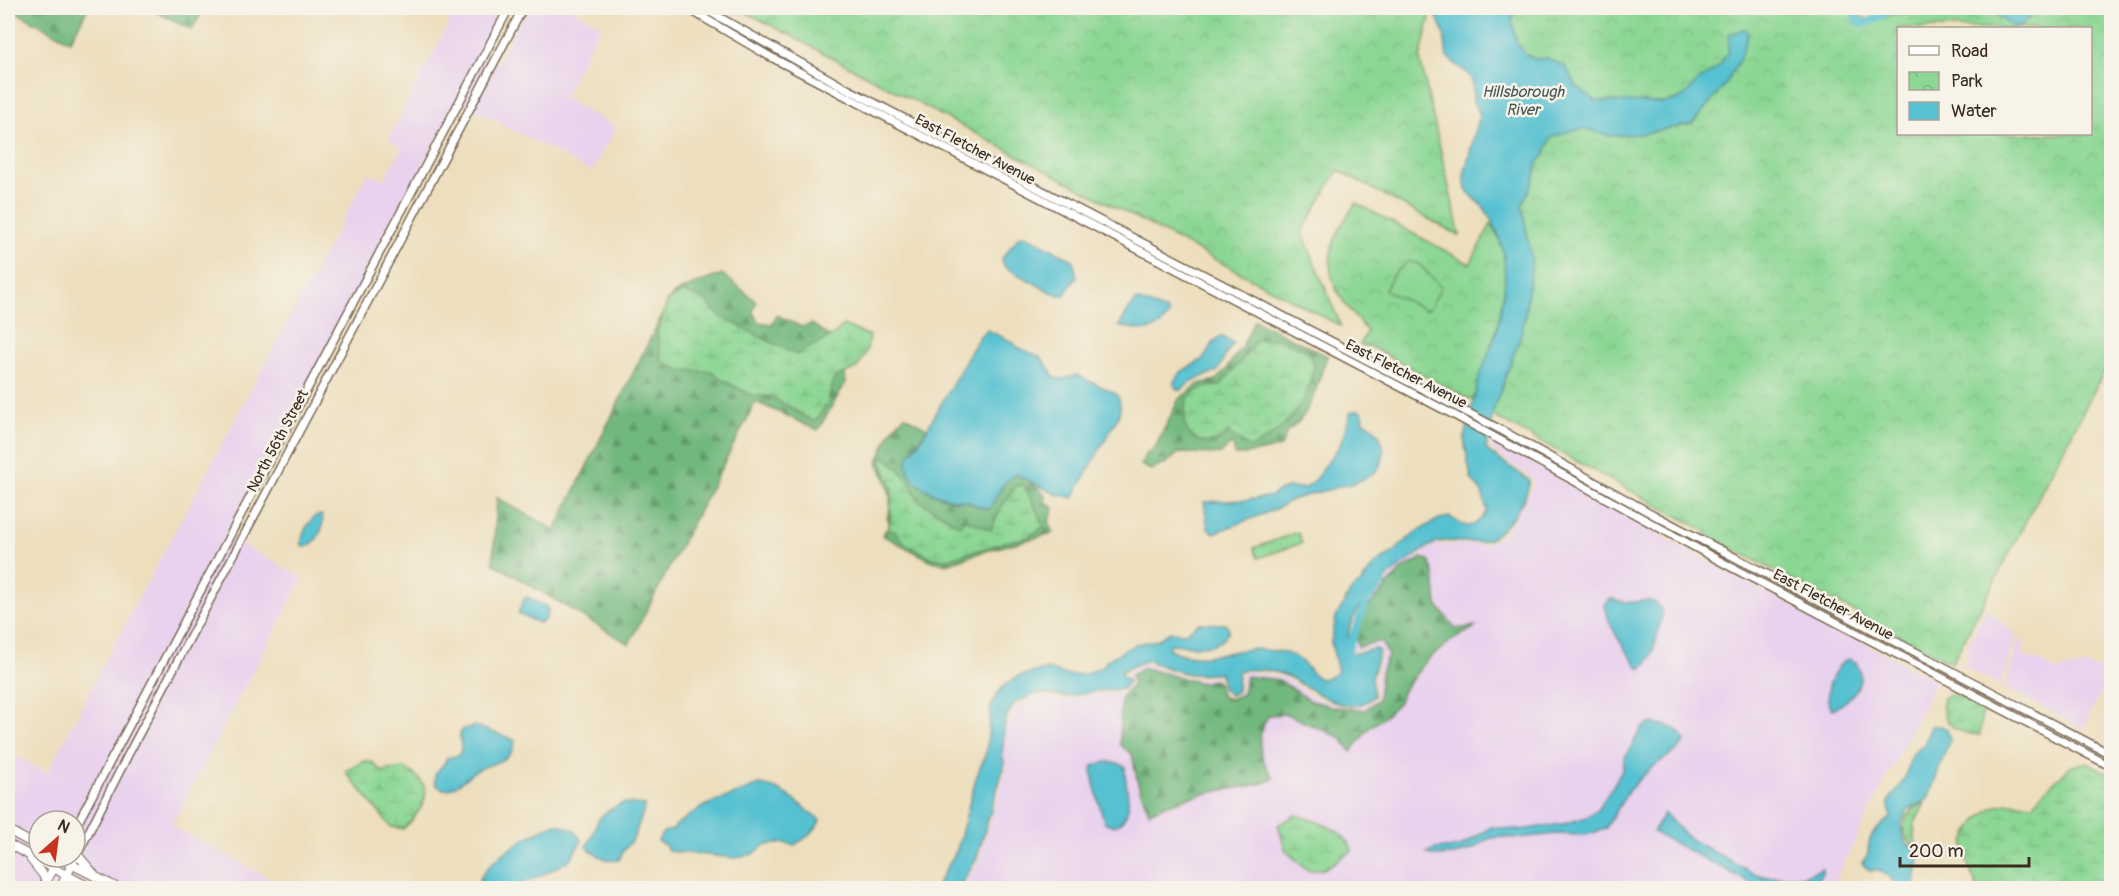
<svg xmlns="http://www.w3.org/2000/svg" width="2119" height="896" font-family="Pangolin,sans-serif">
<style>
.built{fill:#e9d2ed;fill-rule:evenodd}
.forest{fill:url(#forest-firs);stroke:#56714e;stroke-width:1.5}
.wetland{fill:url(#wetland-marsh);stroke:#648059;stroke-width:1.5}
.park{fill:url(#park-crowns);stroke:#648059;stroke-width:1.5;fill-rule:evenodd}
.pitch{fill:#8cd794;stroke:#648059;stroke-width:1.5}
.water{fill:#56c1d1;stroke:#487678;stroke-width:1.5}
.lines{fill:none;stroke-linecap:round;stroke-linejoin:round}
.river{stroke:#56c1d1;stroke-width:8}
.secondary-casing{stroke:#796956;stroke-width:10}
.primary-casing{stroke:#796956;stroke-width:10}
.secondary{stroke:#fff;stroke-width:7}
.primary{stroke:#fff;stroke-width:8}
.labels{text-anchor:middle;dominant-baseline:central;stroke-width:5;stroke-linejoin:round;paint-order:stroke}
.street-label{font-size:15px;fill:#3b2a1e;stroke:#f7f3e8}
.water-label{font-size:16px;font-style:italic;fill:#435754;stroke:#f7f3e8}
</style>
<defs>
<pattern id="forest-firs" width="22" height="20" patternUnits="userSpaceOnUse" patternTransform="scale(1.5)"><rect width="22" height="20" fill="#71b87e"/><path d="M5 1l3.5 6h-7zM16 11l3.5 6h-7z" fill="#5e9667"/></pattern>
<pattern id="wetland-marsh" width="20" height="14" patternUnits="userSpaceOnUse" patternTransform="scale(1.5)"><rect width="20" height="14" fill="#8cd794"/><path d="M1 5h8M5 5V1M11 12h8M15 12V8" fill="none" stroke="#7ab97f"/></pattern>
<pattern id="park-crowns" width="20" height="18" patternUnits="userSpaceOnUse" patternTransform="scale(1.5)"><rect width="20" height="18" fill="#8cd794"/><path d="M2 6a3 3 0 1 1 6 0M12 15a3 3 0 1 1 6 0" fill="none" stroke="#7ab97f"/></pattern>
</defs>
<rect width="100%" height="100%" fill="#f7f3e8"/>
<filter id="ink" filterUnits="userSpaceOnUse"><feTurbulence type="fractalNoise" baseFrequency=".0167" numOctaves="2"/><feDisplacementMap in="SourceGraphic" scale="12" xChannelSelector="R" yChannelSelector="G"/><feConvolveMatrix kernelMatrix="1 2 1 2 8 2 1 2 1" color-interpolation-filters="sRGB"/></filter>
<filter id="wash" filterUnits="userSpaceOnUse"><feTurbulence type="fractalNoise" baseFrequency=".008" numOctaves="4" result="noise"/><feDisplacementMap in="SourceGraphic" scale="24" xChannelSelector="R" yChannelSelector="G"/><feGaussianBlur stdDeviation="1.35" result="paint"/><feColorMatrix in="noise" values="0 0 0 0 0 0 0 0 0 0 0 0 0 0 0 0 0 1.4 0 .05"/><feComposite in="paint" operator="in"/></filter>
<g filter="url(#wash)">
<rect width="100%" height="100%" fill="#eddfbe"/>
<!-- built -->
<path class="built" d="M457 8H505L480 54 497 63 527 8H568L601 25 563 97 508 68 616 127 592 172 457 100 228 537 303 578 171 826 287 888H8V752L47 773 105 661 368 173 384 180 402 148 388 139ZM39 821H75V857H39Z
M1491 439 1655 533 1936 681 1831 888H962L978 862 1007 765 1002 756 1008 721 1015 707 1038 697 1062 701 1094 693H1123L1133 682 1126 674 1144 663 1180 676 1199 679 1216 676 1218 689 1228 699 1241 692V674L1249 672 1283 677 1316 698 1331 704 1350 708 1367 705 1376 698 1375 678 1382 654 1377 647 1354 650 1351 646 1353 628 1365 605 1396 569 1435 545 1486 544 1504 534 1533 487 1532 478 1493 451 1490 446Z
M1986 609 2015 634 2016 638 2000 685 1955 662 1956 661 1966 664 1968 643Z
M2020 638 2023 641 2024 657 2039 660 2055 671 2086 666 2111 670 2083 729 2004 687Z"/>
<!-- forest -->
<path class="forest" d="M8 8H88L70 41Z
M149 8H204L192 30Z
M722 274 756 301 753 312 758 322 772 324 777 315 801 327 812 324 848 351 844 368 846 382 818 430 756 402 629 644 493 563 497 498 555 530 672 295 685 288Z
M1254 320 1327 356C1318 381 1311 418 1287 431L1281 447 1241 455H1235L1233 446 1230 444 1221 454 1179 453 1165 464 1151 470 1141 465 1145 454 1155 448 1179 399 1199 384 1216 380 1226 370 1244 343Z
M905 416 927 428C923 436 909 452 908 460 904 484 939 498 958 501 962 501 964 500 968 502 976 505 979 509 989 509L1002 486 1015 474 1030 481 1045 495V502L1054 508 1049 521 1053 533 982 552 947 564 932 561 882 535 890 525 887 517C896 499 885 478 878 462 885 445 890 427 905 416Z
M1422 558 1429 560 1434 574 1437 605 1456 629 1477 626 1451 641 1427 660 1402 692 1399 702 1383 718 1369 728 1351 752 1341 738 1286 714 1269 715C1254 736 1259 759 1274 778 1258 787 1241 787 1223 790 1198 794 1173 801 1149 812L1138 784 1132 754 1120 745 1121 697 1133 685 1131 675 1144 668 1201 683 1213 680 1219 683 1221 696 1229 699 1243 694 1246 676 1279 680 1311 701 1335 707 1365 710 1378 699 1381 673 1388 654 1380 641 1358 647 1356 640 1357 629 1363 613 1402 569Z"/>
<!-- wetland -->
<path class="wetland" d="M683 292 703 299 721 317 796 355 834 335 843 325 870 336 866 353 857 368 834 378 827 405 814 422 772 397 751 395 723 380 711 371 680 370 662 362 657 332 668 300Z
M1279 339 1308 351 1314 365C1311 376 1309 391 1303 401 1295 417 1267 442 1250 448L1228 432C1219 447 1193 446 1186 428 1185 425 1185 421 1185 418 1182 393 1198 386 1220 386 1232 369 1247 358 1256 340Z
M883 456C899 466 912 483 918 500L960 526 964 519 991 530 1001 508 1016 486 1024 485 1044 527 1028 537 1005 542 948 559 933 558 905 543 895 531H889L892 487 881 460Z
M1950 695 1960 696 1982 710 1980 735C1956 734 1939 723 1943 698Z
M364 761H371L381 771 405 768C411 772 419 777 423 784 432 799 413 820 403 829L391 827 345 771Z
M2087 762 2111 775V888H1977C1973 877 1965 859 1964 848 1964 841 1969 831 1973 826 1992 801 2004 802 2034 804L2045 790 2070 767Z
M1925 803 1914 825 1916 846C1893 835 1905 810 1925 803Z
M1296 815C1315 821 1347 829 1352 851L1324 869 1309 871 1286 851 1278 825Z"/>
<!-- park -->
<path class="park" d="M738 8H1432L1420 59 1460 236 1338 170 1302 232 1341 326Z
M1486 8H1860L1858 12 1870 22 1913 8H1932L1952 11 1965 8H2111V358L1952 663 1706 535 1707 532 1480 409 1514 303ZM1898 28H2090V134H1898Z
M1356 203 1470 264 1491 224C1528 276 1487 348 1473 401L1371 347 1360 345 1367 331C1323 282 1317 257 1356 203Z"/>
<!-- pitch -->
<path class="pitch" d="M1409 261 1419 264 1441 287 1430 308 1425 310 1385 290 1394 274Z
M1298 532 1302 543 1258 558 1254 548Z"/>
<!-- water -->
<path class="water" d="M1439 8H1515L1512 22 1517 43 1525 54 1535 59 1547 58 1566 67 1576 86 1596 101 1665 103 1683 97 1698 81 1719 67 1728 51 1729 34 1746 29 1748 34 1740 58 1725 85 1692 124 1641 134 1609 136 1587 129 1569 131 1551 138 1544 156 1537 163 1535 176 1522 205 1532 263 1524 321 1520 338 1494 408 1486 448 1489 452 1529 480C1531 497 1501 537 1484 541 1470 545 1453 539 1438 542 1431 544 1424 550 1418 554 1391 572 1334 616 1351 654L1376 649 1379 652 1371 678 1374 696C1346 723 1310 685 1284 675 1271 670 1252 668 1238 671L1237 691 1230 695 1223 689 1220 673C1188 678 1175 671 1147 660L1122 671 1121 675 1129 681 1123 689 1096 691 1065 697 1038 693 1015 702 1005 719 1002 756 1005 763 976 860 959 888H935L957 850 976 778 986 753 991 706 997 694 1005 685 1018 676 1048 669 1067 675 1085 674 1102 667 1107 660 1136 644 1157 640 1170 632 1185 633 1199 623 1226 624 1229 629C1221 653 1190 645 1170 644L1168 648C1193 664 1223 652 1251 649 1258 649 1266 650 1274 651 1282 651 1294 655 1300 660 1315 674 1316 687 1338 672L1331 642 1336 617 1352 589 1361 583 1374 565 1395 551 1413 534 1439 519 1450 517C1468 530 1474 530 1487 511L1482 492 1471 479 1464 439 1479 378 1497 331 1505 283 1504 255 1498 233 1485 209 1466 190 1464 175 1480 113 1473 101V85L1470 76 1447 57 1444 34 1436 14Z
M1997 8H2038L2021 26 2014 27 1996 15Z
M1020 235H1025L1073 260 1077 277 1064 295H1059L1051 292 1006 268 1001 260Z
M1137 300 1167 311 1169 315C1157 336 1139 330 1119 326L1130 308Z
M987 330 1013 342 1017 347 1042 358 1055 378 1063 379 1077 375 1117 394C1121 403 1121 408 1118 417L1073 498 1056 494 1015 474 1002 486 989 509C977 508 976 504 967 501 966 500 959 501 957 500 939 497 902 483 908 459 909 453 915 448 919 443L979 337Z
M1221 336 1234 343 1226 354 1218 371 1192 381 1181 390H1177L1174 382C1180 369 1189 368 1200 361 1209 355 1210 342 1221 336Z
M1358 410 1363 413 1362 420C1382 428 1392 456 1374 473 1358 486 1316 491 1295 499 1288 501 1282 506 1275 509 1255 518 1234 525 1214 533L1208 528 1204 502 1246 500 1272 496 1276 492 1287 488H1306L1317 477 1340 445 1351 412Z
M322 515C325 528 318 542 306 547L302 546C300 534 308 524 315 516Z
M527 597 547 607C550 614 546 621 539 623L519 614V611L525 598Z
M1610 599C1618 600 1626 603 1634 602 1647 600 1651 598 1661 608L1662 615C1657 631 1655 661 1640 669 1627 653 1607 625 1605 605Z
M1848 659 1856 662C1858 667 1861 672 1860 677 1860 691 1844 705 1832 709 1821 696 1834 665 1848 659Z
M1652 723C1665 725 1682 728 1685 742L1680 748 1650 769 1629 790 1605 829 1586 835 1555 834 1520 838 1500 837 1488 839 1473 849 1455 855 1434 856 1427 853 1434 849 1460 847 1491 827 1519 830 1563 824 1587 817 1598 809 1613 786 1623 769 1625 757 1642 728Z
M475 726 512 739 515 741C513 764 486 763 472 773 465 778 457 788 448 789 443 790 440 788 436 785 431 769 443 770 447 758L459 755 461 749 460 733 464 729Z
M1931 726H1941L1947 729 1950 739 1928 799 1908 810 1901 824 1903 837 1907 844 1916 849 1920 860C1913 872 1918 878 1914 888H1897C1894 879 1885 873 1876 869L1872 871 1866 868 1862 863C1872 850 1866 852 1870 839 1874 829 1885 824 1891 816L1888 802 1904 780 1912 755 1924 744Z
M1107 762 1118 763 1125 767C1124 790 1138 812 1115 826L1104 822 1093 779 1092 768 1094 765Z
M759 785C782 786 799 805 818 818L820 821C815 832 804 840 794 845L785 843 765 845 753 854 735 858 668 851 665 845 658 841 663 832 673 830 676 825 704 806Z
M624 803 645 805C644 810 635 835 633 839 626 848 624 847 619 860 606 863 595 854 586 846 593 838 594 828 599 819 604 812 616 806 624 803Z
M1664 813 1684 834 1695 842 1753 873 1766 877 1804 876 1822 868V873L1813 888H1760L1653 832Z
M558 824 574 830 582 841C577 846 576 851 572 857 565 865 518 887 507 888 498 890 488 889 478 888 478 864 536 829 558 824Z"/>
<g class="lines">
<!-- river -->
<path class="river" d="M1856 8V20L1864 24 1896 8
M1350 657 1348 649 1367 600 1383 581"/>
</g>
</g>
<g filter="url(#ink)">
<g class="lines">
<defs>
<path id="secondary" d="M687 8 769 56 1456 416 1731 567 2112 767
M703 8 840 85 1503 431 1654 515 2112 755
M75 828 509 8
M72 865 129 753 523 8"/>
<path id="primary" d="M8 830 39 847
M8 844 91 888
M77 854 94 874
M57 857 118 888
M31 860 43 875 46 882
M43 888 59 858
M60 888 72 865"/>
</defs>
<!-- secondary casing -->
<use href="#secondary" class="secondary-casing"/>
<!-- primary casing -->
<use href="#primary" class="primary-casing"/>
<!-- secondary -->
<use href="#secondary" class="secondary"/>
<!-- primary -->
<use href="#primary" class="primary"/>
</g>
</g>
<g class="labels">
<!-- street labels -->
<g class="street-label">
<text transform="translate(975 150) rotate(28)">East Fletcher Avenue</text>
<text transform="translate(1406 374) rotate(27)">East Fletcher Avenue</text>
<text transform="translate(278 441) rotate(-62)">North 56th Street</text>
<text transform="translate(1833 605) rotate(28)">East Fletcher Avenue</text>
</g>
<!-- water labels -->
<g class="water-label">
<text x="1523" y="92">Hillsborough<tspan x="1523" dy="18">River</tspan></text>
</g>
</g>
<!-- margin -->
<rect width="2119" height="896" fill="none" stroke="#f7f3e8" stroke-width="30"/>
<!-- legend -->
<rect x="1897" y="27" width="195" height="108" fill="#f7f3e8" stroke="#aca397" stroke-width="1.5"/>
<rect x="1909" y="46" width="30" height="9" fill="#ffffff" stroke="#aca397" stroke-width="1.5"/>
<text x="1951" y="57" font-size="18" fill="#3b2a1e">Road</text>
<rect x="1909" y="72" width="30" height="18" fill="url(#park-crowns)" stroke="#aca397" stroke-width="1.5"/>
<text x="1951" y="87" font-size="18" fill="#3b2a1e">Park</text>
<rect x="1909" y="102" width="30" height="18" fill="#56c1d1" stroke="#aca397" stroke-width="1.5"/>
<text x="1951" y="117" font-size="18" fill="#3b2a1e">Water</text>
<!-- north arrow -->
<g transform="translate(57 839) rotate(28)"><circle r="28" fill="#f7f3e8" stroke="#aca397" stroke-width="1.5"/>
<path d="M0-4.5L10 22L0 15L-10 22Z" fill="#c8321e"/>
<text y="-9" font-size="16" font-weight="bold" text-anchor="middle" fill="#3b2a1e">N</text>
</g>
<!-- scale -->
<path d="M1900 857v9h129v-9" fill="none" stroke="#3b2a1e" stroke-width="3"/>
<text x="1909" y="857" font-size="18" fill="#3b2a1e" stroke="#f7f3e8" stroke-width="4.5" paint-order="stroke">200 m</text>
</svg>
